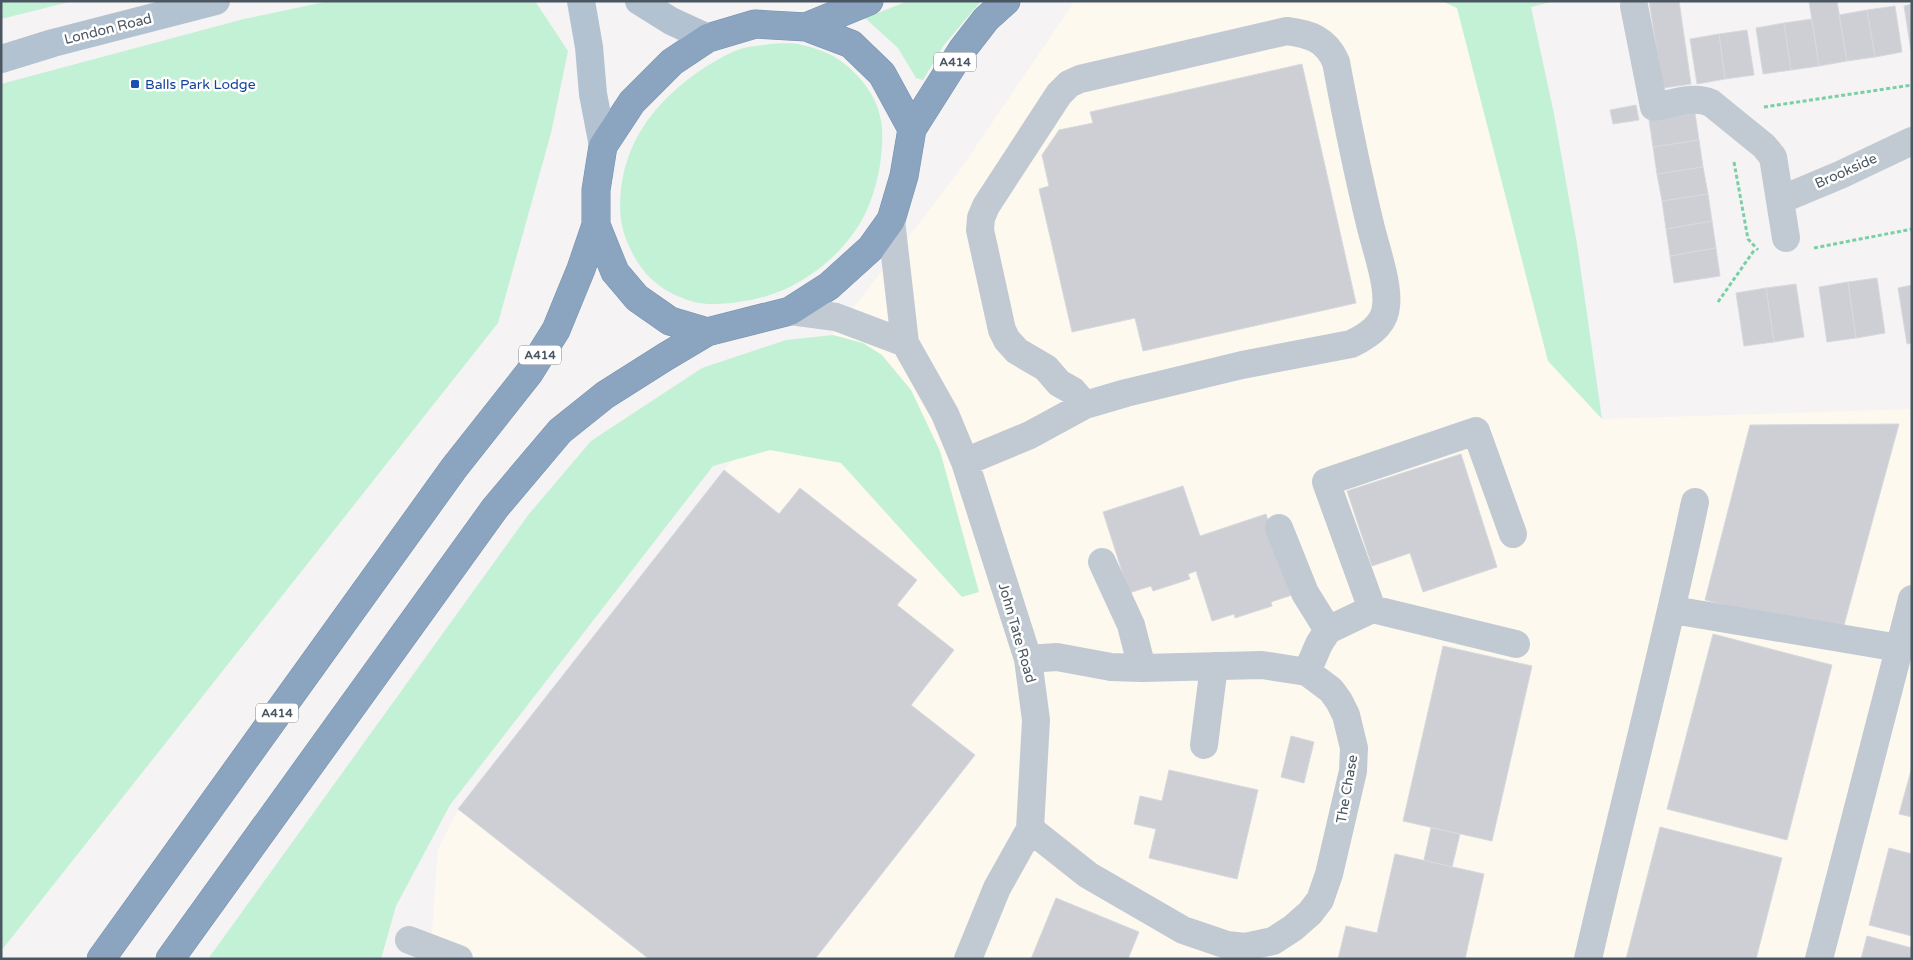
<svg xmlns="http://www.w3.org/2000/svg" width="1913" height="960" font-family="'Varela Round',sans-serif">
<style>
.commercial{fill:#fdf9ef}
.green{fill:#c3f1d5}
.building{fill:#cdcfd5;stroke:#d7d9de}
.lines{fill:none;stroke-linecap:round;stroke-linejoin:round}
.highway-casing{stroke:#7690ad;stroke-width:29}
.path{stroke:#7ad0a6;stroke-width:3;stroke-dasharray:4 2.5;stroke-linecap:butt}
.minor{stroke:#c1cad2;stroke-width:28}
.major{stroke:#b3c2d1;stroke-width:28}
.highway{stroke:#8ba5c1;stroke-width:28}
.transit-dot{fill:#1a4fb4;stroke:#fff;stroke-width:2}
.labels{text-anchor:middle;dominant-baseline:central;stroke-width:5;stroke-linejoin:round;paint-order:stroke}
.shield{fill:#fff;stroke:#808990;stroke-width:1}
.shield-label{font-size:12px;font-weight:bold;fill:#4a5661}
.street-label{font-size:14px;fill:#4a5661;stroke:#fff}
.transit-label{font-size:14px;fill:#164399;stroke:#fff;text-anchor:start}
</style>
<rect width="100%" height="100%" fill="#f5f3f3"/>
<!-- commercial -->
<path class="commercial" d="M1078 1H1442L1457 8 1548 361 1602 419 1912 409V959H430L438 849 458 809 724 470 748 444 960 170 1074 2Z"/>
<!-- green -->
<path class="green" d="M1 1H73L1 19Z
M329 1H535L568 51 551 133 498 323 1 951V84L244 19Z
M908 1H981L944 45 923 80 916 78 898 48 865 18Z
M1442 1H1555L1531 7 1554 114 1577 244 1602 419 1548 361 1457 8Z
M769 44C779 44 792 42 802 45 811 47 824 51 833 56 854 68 875 92 880 116 884 132 882 149 880 165 877 183 872 200 864 216 841 260 792 295 744 301 727 304 706 306 691 301 661 292 641 274 629 246 620 227 619 210 621 189 627 136 660 97 704 68 715 61 728 53 740 49 749 46 760 46 769 44Z
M833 335 863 343 882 355 911 390 940 451 979 592 962 597 841 463 770 450 713 466 450 805 396 906 381 959H208L529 514 591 441 702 368 786 340Z"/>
<!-- building -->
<path class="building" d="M1649 1H1679L1691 84 1663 88Z
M1809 1H1837L1847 61 1819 66Z
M1912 4V51H1911L1904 6Z
M1895 6 1902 52 1875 57 1867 10Z
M1867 10 1875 57 1847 61 1839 15Z
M1812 19 1819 66 1791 70 1784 23Z
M1784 23 1791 70 1763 74 1756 28Z
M1747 30 1754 75 1725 79 1719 34Z
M1719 34 1725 79 1697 84 1690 39Z
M1302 64 1356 303 1143 351 1135 318 1072 332 1039 189 1049 186 1042 155 1059 130 1093 123 1090 112Z
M1636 105 1639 120 1613 124 1610 110Z
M1695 113 1699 140 1653 147 1649 120Z
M1699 140 1703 167 1657 174 1653 147Z
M1703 167 1708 194 1662 201 1657 174Z
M1708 194 1712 221 1666 229 1662 201Z
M1712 221 1716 248 1670 256 1666 229Z
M1716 248 1720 276 1674 283 1670 256Z
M1877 278 1885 333 1856 338 1848 282Z
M1848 282 1856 338 1827 342 1819 287Z
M1796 284 1804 337 1774 342 1766 288Z
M1912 285V343L1907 344 1898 288Z
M1766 288 1774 342 1744 346 1736 293Z
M1899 424 1841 636 1705 600 1750 425Z
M1461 454 1497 567 1423 592 1410 553 1372 566 1347 491Z
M724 470 779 514 800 488 917 580 897 605 954 650 911 705 975 755 815 959H649L458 809Z
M1183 486 1200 536 1266 514 1292 595 1271 602 1272 606 1235 618 1234 614 1212 621 1196 571 1188 574 1190 579 1153 591 1151 586 1129 593 1103 512Z
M1713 634 1832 665 1787 840 1667 809Z
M1443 646 1532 666 1492 841 1403 821Z
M1291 736 1314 742 1304 783 1281 777Z
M1912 767V817L1899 814Z
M1169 770 1258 790 1237 879 1149 858 1156 829 1134 824 1140 796 1162 801Z
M1660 827 1782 858 1756 959H1626Z
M1431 828 1460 834 1452 867 1424 860Z
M1889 848 1912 854V936L1869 925Z
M1395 854 1484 874 1465 959H1338L1346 926 1377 933Z
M1056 898 1139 932 1128 959H1031Z
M1867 936 1912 948V959H1861Z"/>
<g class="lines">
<defs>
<path id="highway" d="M806 27 869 1
M912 129 962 50 986 19 1006 1
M596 225 615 272 637 298 670 321 707 332
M101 959 454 468 529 373 556 330 581 269 596 225V190L603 146 632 102 672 62 708 38 755 24 806 27 851 44 882 74 912 129 904 176 891 220 871 248 829 286 790 311 707 332 665 357 605 395 560 431 495 508 170 959"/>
</defs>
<!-- highway casing -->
<use href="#highway" class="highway-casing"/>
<!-- path -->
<path class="path" d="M1764 107 1912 85
M1734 162 1748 239 1758 250
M1814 248 1912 229
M1718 302 1755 249"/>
<!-- minor -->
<path class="minor" d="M1634 6 1654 107C1671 104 1694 95 1711 103L1764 146 1773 157 1786 238
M1780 200 1840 175 1912 141
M891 220 905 343 945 414 965 462 1028 659 1036 720 1030 829 997 888 968 959
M790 311 836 317 905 343
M965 462 1030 435 1085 405 1126 393 1242 365 1351 344C1366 337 1385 325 1386 306 1389 284 1375 246 1370 224 1357 170 1346 116 1336 62 1326 39 1310 34 1287 31L1080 79 1069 84 1059 94 986 206 981 218 980 230 1002 330 1007 340 1017 351 1046 368 1059 383 1073 391 1085 405
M1279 528 1305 593 1328 630
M1102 562 1131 625 1142 668
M1372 609 1516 644
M1673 610 1899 648
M1028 659 1057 657 1111 667 1142 668 1262 665 1307 672 1331 690 1339 701 1346 715 1354 748 1353 771 1329 874 1320 900 1310 913 1293 928 1273 941 1245 947 1227 945 1183 930 1088 875 1030 829
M1307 672 1319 644 1328 630 1372 609 1326 482 1476 431 1513 534
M1204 745 1214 666
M409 940 459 959
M1588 959C1623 806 1663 655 1695 502
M1819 959 1912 599"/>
<!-- major -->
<path class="major" d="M581 1 589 47 593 94 603 146
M639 1 671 21 708 38
M1 59 53 43 216 1"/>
<!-- highway -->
<use href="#highway" class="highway"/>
</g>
<!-- markers -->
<rect class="transit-dot" x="130" y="79" width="10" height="10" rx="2.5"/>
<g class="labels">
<!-- shield labels -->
<g class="shield">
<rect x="934" y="52.5" width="42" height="19" rx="4"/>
<rect x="519" y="345.5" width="42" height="19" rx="4"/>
<rect x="256" y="703.5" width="42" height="19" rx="4"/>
</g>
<g class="shield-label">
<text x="955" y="62">A414</text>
<text x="540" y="355">A414</text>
<text x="277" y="713">A414</text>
</g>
<!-- street labels -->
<g class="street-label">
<text transform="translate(108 29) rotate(-14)">London Road</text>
<text transform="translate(1846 171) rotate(-24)">Brookside</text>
<text transform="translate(1017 633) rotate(74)">John Tate Road</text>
<text transform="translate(1347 789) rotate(-80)">The Chase</text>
</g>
<!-- transit labels -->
<g class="transit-label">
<text x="145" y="84">Balls Park Lodge</text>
</g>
</g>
<!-- border -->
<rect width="1913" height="960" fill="none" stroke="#4a5661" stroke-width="5"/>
</svg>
